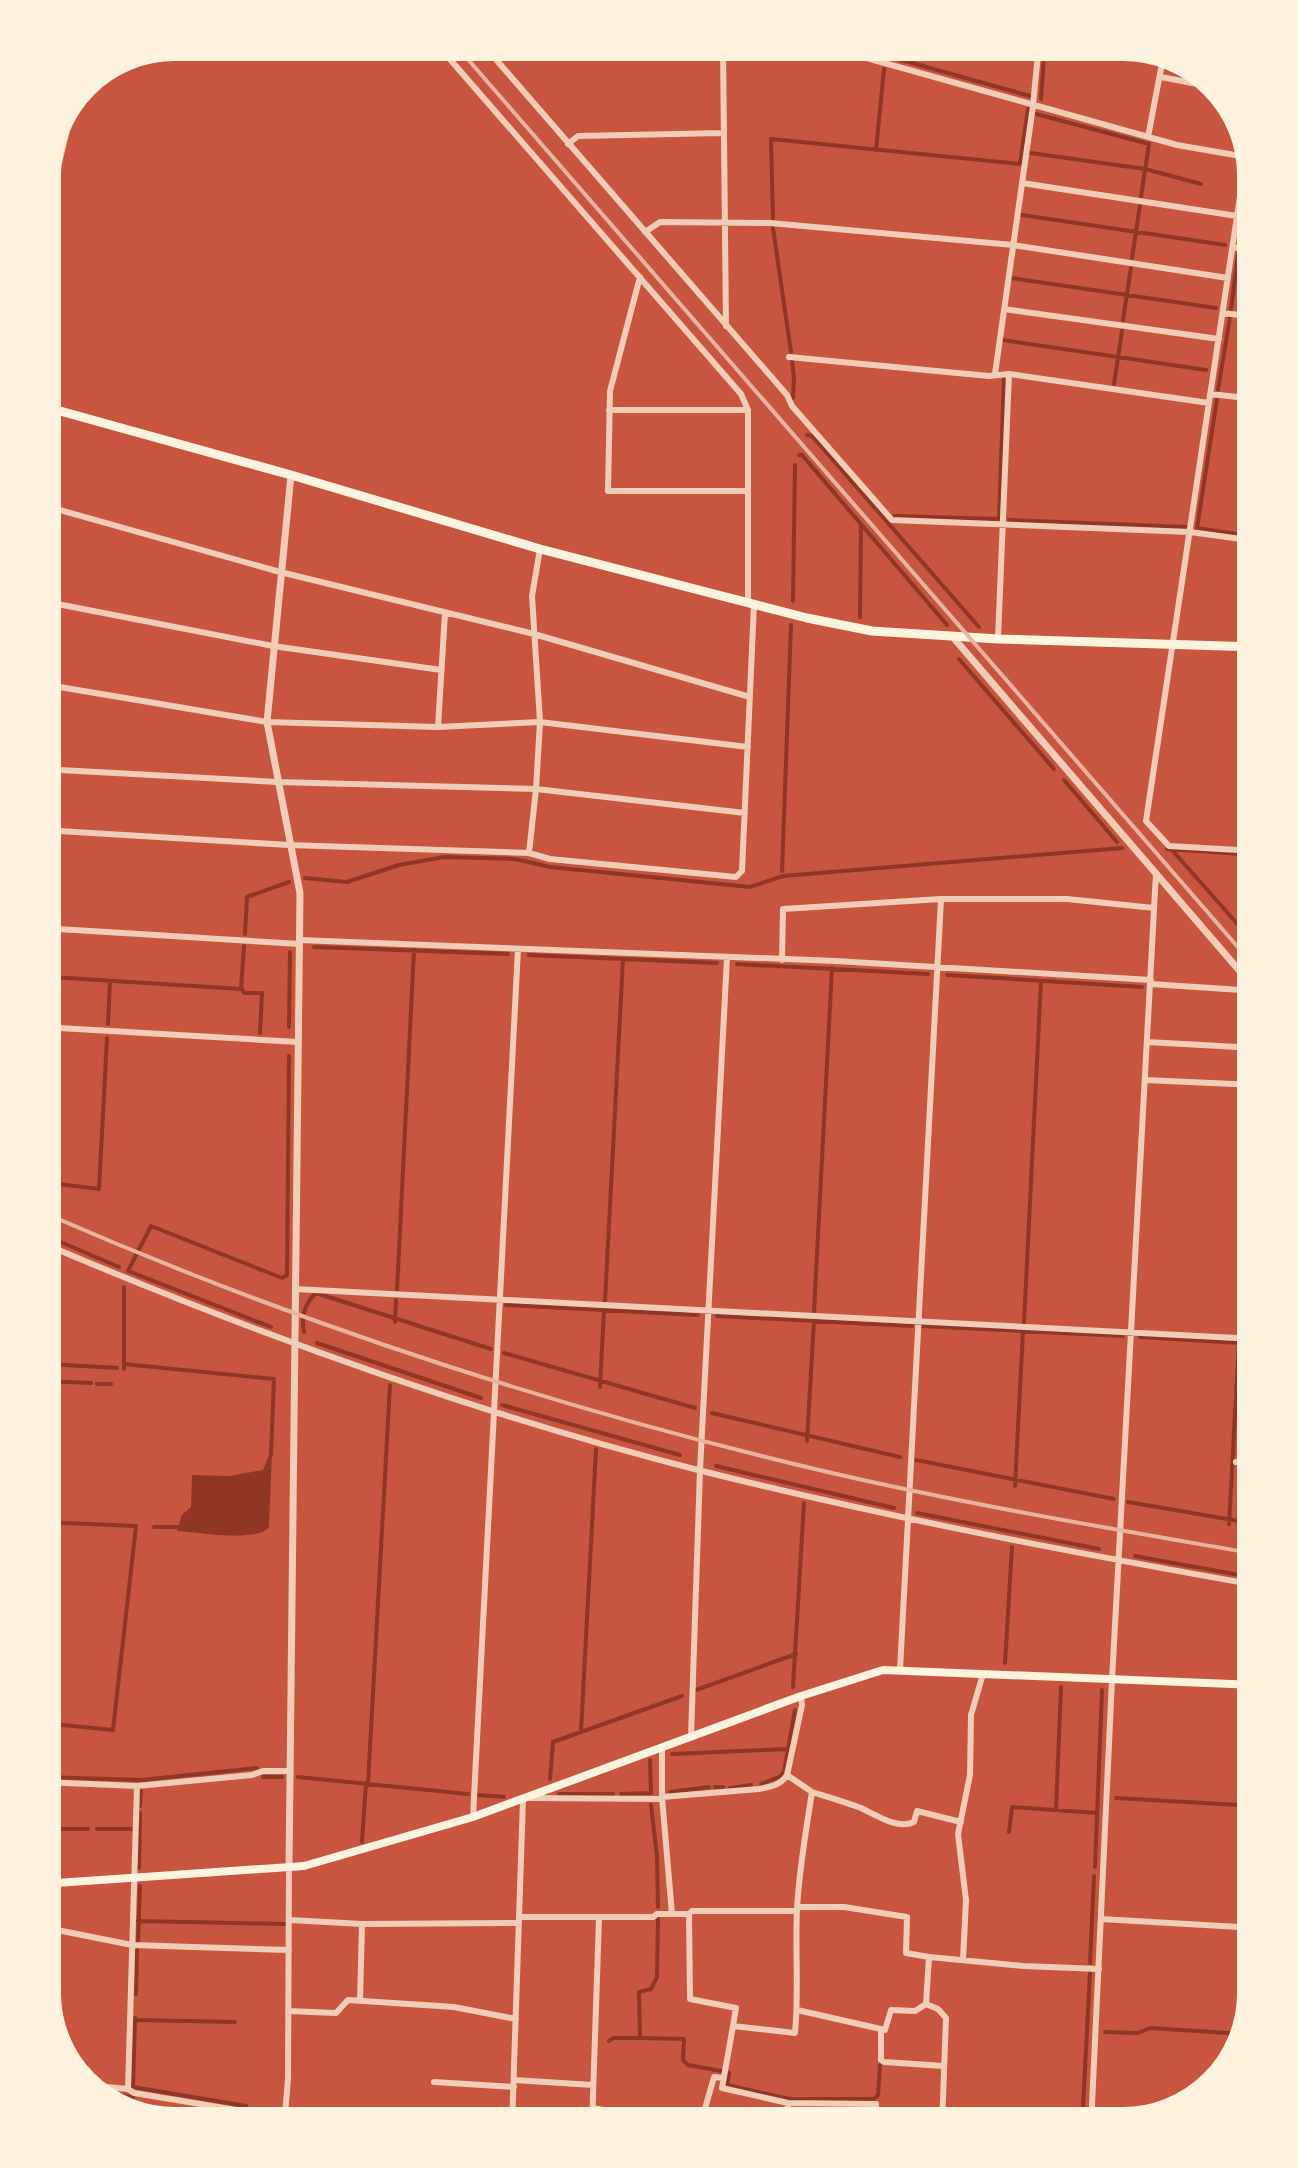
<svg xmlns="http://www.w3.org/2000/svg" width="1298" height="2168" font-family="'Golos Text',sans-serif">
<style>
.water{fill:#8f3625}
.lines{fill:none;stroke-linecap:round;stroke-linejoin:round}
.stream{stroke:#8f3625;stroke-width:4}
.minor{stroke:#f1ccb7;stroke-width:6}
.tertiary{stroke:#f1ccb7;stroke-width:7}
.secondary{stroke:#fff3e0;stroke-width:8}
.primary{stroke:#fff3e0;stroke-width:9}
.rail{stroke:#e9b49f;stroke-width:4}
.rim{fill:none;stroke:#fff3e0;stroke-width:10}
</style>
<rect width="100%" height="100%" fill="#c8553d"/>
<!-- water -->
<path class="water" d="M270 1452H272L269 1527C257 1543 198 1532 177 1531L182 1515 191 1507 192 1475 229 1476 263 1470Z"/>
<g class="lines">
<!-- stream -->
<path class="stream" d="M887 56 1030 96
M1041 99 1045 43
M1036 114 1149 144 1141 197
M876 150 884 69
M1031 153 1145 169 1201 184
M1022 215 1225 245
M773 219 771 139 1020 164 1028 109
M773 228 791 352
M1240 243 1241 233
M1132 258 1140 205
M1011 278 1216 308
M1231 309 1238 255
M1123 320 1131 267
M1003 340 1206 370
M792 360 794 378 793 398
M1114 384 1122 331
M1218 390 1230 317
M1217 399 1197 528 1256 537
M807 435 812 436 979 627
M799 455H802L947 625
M894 516 999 519 1004 378
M1009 520 1186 527
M793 601 795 465
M860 617 861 524
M959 659 1054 769
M1064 780 1117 842
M1167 849 1256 855
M1172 850 1256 945
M782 871 791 625
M305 878 347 882 399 865 444 857 515 859 550 867 750 887 783 876 1122 848
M245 934 247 897 289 882
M314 947 508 954
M529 955 717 963
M737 964 928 974
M947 975 1142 987
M51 977 241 989 244 946
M242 989 244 993H262L260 1033
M108 1024 110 981
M289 1027 290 952
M42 1179 59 1184 99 1189 107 1038
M42 1234 119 1267
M124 1287V1369
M397 1290 414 950
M605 1301 623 959
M506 1305 698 1315
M814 1312 832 968
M717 1316 912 1326
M395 1322 396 1300
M1024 1323 1041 981
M922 1326 1123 1336
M271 1327 128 1271 151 1226 282 1278 287 1275 289 1056
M304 1332C301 1317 305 1303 316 1293L491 1349
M1250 1335 1256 1231
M1140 1337 1256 1344
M317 1343 481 1398
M504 1353 695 1408
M49 1364 117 1368
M124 1364 274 1379 271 1455
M42 1381 91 1383
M97 1384H111
M600 1387 604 1310
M502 1405 680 1455
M712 1413 900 1457
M807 1441 814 1321
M916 1460 1114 1499
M716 1466 894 1508
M1015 1486 1023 1331
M1128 1502 1256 1524
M917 1513 1099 1549
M1229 1524 1239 1343
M154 1527H183
M1135 1556 1256 1578
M1005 1663 1012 1547
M793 1687 804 1503
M696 1690 796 1654
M42 1723 113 1730 136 1526 42 1522
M581 1732 596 1449
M672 1754 788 1749
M42 1777 141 1780 257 1768
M263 1777H282
M298 1777 468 1794
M550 1779 553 1742 682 1696
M368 1784 390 1385
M761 1784 779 1777 784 1772 795 1710
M715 1787H723
M730 1788 751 1785
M670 1792 709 1787
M559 1794H613
M621 1794 651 1793 650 1760
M478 1795 504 1797
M1116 1798 1256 1806
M651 1805 657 1856 658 1907
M140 1806 141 1791
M1056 1810 1061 1687
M49 1829H88
M97 1829H131
M1009 1832 1012 1807 1097 1813
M362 1842 366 1783
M1095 1867 1102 1690
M139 1868 140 1813
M138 1921 285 1924
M138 1942 140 1886
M1090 1963 1094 1876
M136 1994 137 1949
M135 2018 133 2087 246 2106
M135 2020 235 2022
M1105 2032 1138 2033 1150 2028 1244 2034
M640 2038 684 2039 683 2060 688 2065 721 2071
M609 2041 613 2038H640L639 1992 651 1989 657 1977 658 1919
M729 2073 727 2085 790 2099H874L878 2095 880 2065
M91 2092 133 2097
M825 2126 826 2109
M1082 2126 1090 1973"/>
<!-- minor -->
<path class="minor" d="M820 45 1177 145 1252 158
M723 46 726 326
M486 48 787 395 792 406 892 520 1190 532 1256 541
M441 49 741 394 748 410V603
M1161 77 1218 88
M1148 137 1164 53
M568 144 578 136 724 133
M1252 156 1245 163 1146 821 1169 846 1256 851
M42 168 49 188
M1022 183 1237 216
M645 232 660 222 770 223 1013 245 1228 278
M1233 247 1256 251
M640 277 610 391 608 491H748
M1004 309 1219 339
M1223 313 1256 317
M789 357 989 376 1009 374 1209 403
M995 374 1033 106 1039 43
M1210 394 1256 399
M609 410H748
M42 505 280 572 534 634 750 697
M42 601 273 646 441 670
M998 639 1009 374
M42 684 267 722 438 727 540 722 748 747
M438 727 445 613
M42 769 277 782 536 789 745 813
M42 830 289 845 529 853 550 859 736 877 742 871 754 604
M529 853 536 789 540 722 532 596 540 549
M42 928 299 944
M299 940 836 961 1151 980
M782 960 783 909 941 899H1067L1154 908
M1151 984 1256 991
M42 1025 47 929
M42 1027 298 1042
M1147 1042 1256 1048
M1145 1080 1256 1085
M42 1243C256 1334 476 1414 702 1471 885 1517 1070 1552 1256 1585
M295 1289 1256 1339
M1236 1462 1256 1463
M900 1670 941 899
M691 1737 700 1470 727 958
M662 1748V1797L672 1914
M42 1782 137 1786 252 1775 263 1771H290
M812 1792C828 1797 845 1802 861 1808 876 1815 898 1830 914 1822L917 1811 961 1822
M662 1797 759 1789C770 1787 781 1785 787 1775
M529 1798 662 1799
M473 1817 518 949
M42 1907 46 1783
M797 1907H844L907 1917 906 1953 929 1957
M689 1914 692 1911H797
M519 1917H653L657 1914H689L690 1999 736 2008 733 2026 795 2033C799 1992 795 1950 797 1909 799 1870 806 1831 812 1792L787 1775 802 1705 801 1696
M1101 1919 1256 1928
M290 1920 362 1924 519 1923
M42 1927 132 1945 289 1950
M963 1960 966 1900 958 1834 970 1775 971 1715 983 1674
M360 2001 362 1924
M926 2004 938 2009 946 2018 942 2126
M797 2010 881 2029
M288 2011 336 2013 348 2000 454 2007 516 2019
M733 2026 722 2088 788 2103 876 2104 875 2126
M944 2066 884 2062 881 2060V2029L885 2030 891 2010 915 2011 926 2004 929 1957 1023 1966 1099 1969
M514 2080 593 2085
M434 2082 514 2087
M85 2085 128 2089 134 2093 285 2118
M128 2089 137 1786
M592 2108 699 2126
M284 2126 288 2079 289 1867
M512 2126 523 1799
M592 2126 599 1918
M700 2126 714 2077 723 2078
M787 2126 788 2103
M1091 2126 1112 1680 1156 873"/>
<!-- tertiary -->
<path class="tertiary" d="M123 53 445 54
M42 182 51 195
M42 231 75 95
M952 636 1256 990
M289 1867 300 893 267 722 291 475"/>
<!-- secondary -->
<path class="secondary" d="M42 1884 304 1866 473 1817 801 1696 883 1670 1256 1685"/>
<!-- primary -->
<path class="primary" d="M42 406 291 475 540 549 807 618 872 631 998 639 1256 647"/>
<!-- rail -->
<path class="rail" d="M459 49 1256 968
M42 1212C284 1318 538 1402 794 1464 946 1501 1102 1527 1256 1554"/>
</g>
<!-- crop -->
<path d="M0 0H1298V2168H0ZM175 56H1123A119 119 0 0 1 1242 175V1993A119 119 0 0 1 1123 2112H175A119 119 0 0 1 56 1993V175A119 119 0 0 1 175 56Z" fill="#fff3e0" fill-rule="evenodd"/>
<path class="rim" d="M175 56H1123A119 119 0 0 1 1242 175V1993A119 119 0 0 1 1123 2112H175A119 119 0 0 1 56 1993V175A119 119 0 0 1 175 56Z"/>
</svg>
